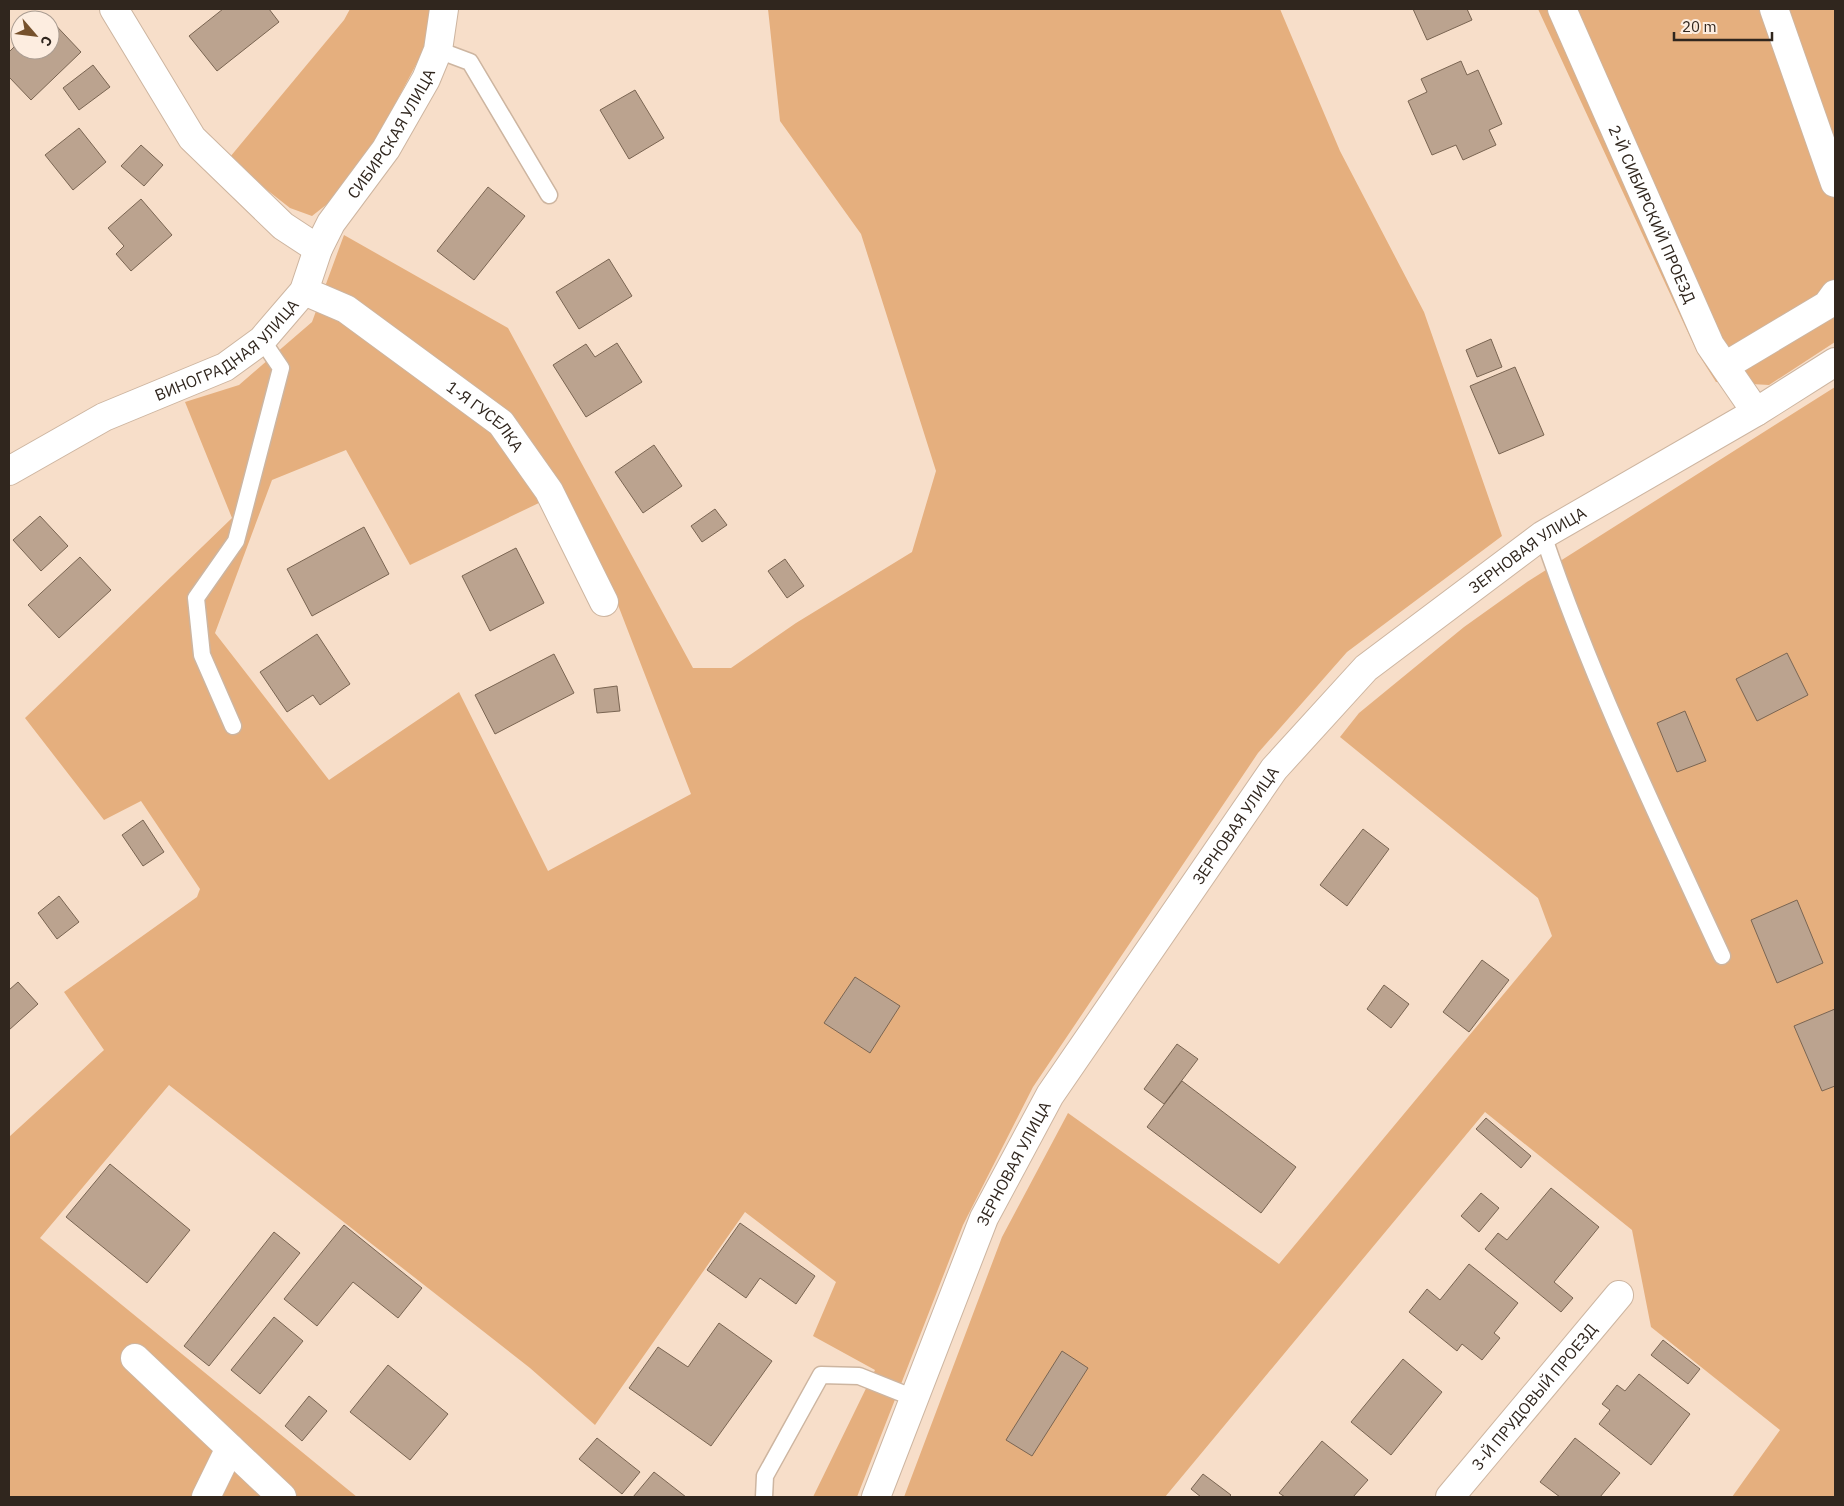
<svg xmlns="http://www.w3.org/2000/svg" width="1844" height="1506" font-family="'IBM Plex Sans',sans-serif">
<style>
.green{fill:#e5af7e;fill-rule:evenodd}
.building{fill:#bba38f;stroke:#7a6552}
.lines{fill:none;stroke-linecap:round;stroke-linejoin:round}
.lane-casing{stroke:#cdb5a0;stroke-width:19}
.street-casing{stroke:#cdb5a0;stroke-width:30}
.secondary-casing{stroke:#cdb5a0;stroke-width:30}
.lane{stroke:#fff;stroke-width:16}
.street{stroke:#fff;stroke-width:28}
.secondary{stroke:#fff;stroke-width:28}
.labels{text-anchor:middle;dominant-baseline:central;stroke-width:4.5;stroke-linejoin:round;paint-order:stroke}
.street-label{font-size:16px;fill:#30261e;stroke:#fdede0}
</style>
<rect width="100%" height="100%" fill="#f7dec9"/>
<!-- green -->
<path class="green" d="M350 9H434L428 42 375 142 331 201 312 216 290 208 253 179 230 157 344 20Z
M768 9H1280L1340 151 1424 312 1502 536 1347 652 1258 753 1033 1087 963 1225 857 1497H813L875 1370 813 1336 836 1282 745 1212 595 1425 530 1368 169 1085 40 1238 357 1497H9V1137L104 1050 64 992 197 897 200 889 141 801 104 820 25 718 232 518 185 402 239 385 312 322 344 235 508 328 693 668H731L796 623 912 552 936 471 861 234 780 121ZM346 450 410 565 543 501 599 612 618 605 691 794 548 871 459 692 329 780 215 633 272 480Z
M1538 9H1835V342L1769 385 1716 382 1697 352Z
M1835 387V1497H1732L1780 1430 1651 1327 1632 1230 1485 1112 1165 1497H904L1002 1237 1068 1113 1279 1264 1552 936 1538 898 1340 737 1359 713 1464 627 1527 582Z"/>
<!-- building -->
<path class="building" d="M223 9H269L279 22 217 71 189 36Z
M1413 9H1467L1472 20 1427 40Z
M47 16 81 52 31 100 9 77V52L20 41V50H50V20H42Z
M1461 61 1467 75 1478 70 1502 124 1489 130 1496 145 1463 160 1456 145 1432 155 1408 101 1427 92 1421 79Z
M93 65 110 87 79 110 63 88Z
M635 90 664 138 629 159 600 110Z
M79 128 106 162 73 190 45 155Z
M141 145 163 165 144 186 121 166Z
M488 187 525 216 474 280 437 251Z
M141 199 172 235 131 271 116 254 124 246 108 228Z
M609 259 632 296 579 329 556 292Z
M1491 339 1502 367 1477 377 1466 350Z
M617 343 642 382 586 417 553 365 586 344 595 357Z
M1515 367 1544 435 1499 454 1470 386Z
M654 445 682 486 643 513 615 472Z
M715 509 727 525 702 542 691 526Z
M40 516 68 546 41 571 13 540Z
M364 527 389 574 312 616 287 569Z
M516 548 544 603 490 631 462 576Z
M80 557 111 590 59 638 28 605Z
M785 559 804 586 787 598 768 571Z
M317 634 350 684 320 705 313 695 287 712 260 672Z
M1787 653 1808 695 1757 721 1736 679Z
M554 654 574 693 495 734 475 695Z
M617 686 620 711 597 713 594 689Z
M1685 711 1706 761 1677 772 1657 723Z
M143 820 164 852 143 866 122 835Z
M1363 829 1389 849 1347 906 1320 885Z
M59 896 79 922 57 939 38 913Z
M1797 900 1823 963 1777 983 1751 920Z
M1482 960 1509 980 1469 1032 1443 1012Z
M855 977 900 1006 870 1053 824 1023Z
M18 982 38 1004 9 1030V990Z
M1384 985 1409 1004 1391 1028 1367 1009Z
M1835 1009V1086L1822 1091 1794 1026Z
M1177 1044 1198 1059 1164 1104 1144 1089Z
M1182 1081 1296 1167 1261 1213 1147 1127Z
M1486 1118 1531 1156 1521 1168 1476 1129Z
M110 1164 190 1230 147 1283 66 1217Z
M1551 1188 1599 1227 1554 1282 1573 1298 1561 1312 1485 1249 1498 1233 1507 1240Z
M1481 1193 1499 1208 1479 1232 1461 1216Z
M740 1223 815 1276 796 1304 760 1278 746 1298 707 1270Z
M344 1225 422 1288 398 1318 353 1282 317 1326 284 1299Z
M274 1232 300 1253 209 1366 184 1346Z
M1469 1264 1518 1303 1494 1333 1500 1338 1482 1360 1462 1344 1457 1351 1409 1312 1427 1289 1440 1300Z
M274 1317 303 1341 260 1394 231 1370Z
M719 1323 772 1361 711 1446 629 1388 658 1347 688 1367Z
M1663 1340 1700 1369 1688 1384 1651 1355Z
M1062 1351 1088 1368 1032 1456 1006 1440Z
M1403 1359 1442 1392 1391 1455 1351 1422Z
M388 1365 448 1414 410 1460 350 1412Z
M1639 1374 1690 1414 1651 1465 1599 1424 1610 1410 1602 1404 1617 1385 1625 1391Z
M309 1396 327 1411 302 1441 285 1426Z
M597 1438 640 1472 622 1494 579 1459Z
M1575 1438 1620 1473 1600 1497H1560L1540 1482Z
M1322 1441 1368 1480 1353 1497H1285L1279 1493Z
M654 1472 686 1497H633Z
M1203 1474 1231 1495 1229 1497H1201L1191 1489Z"/>
<g class="lines">
<defs>
<path id="lane" d="M438 50 470 62 549 195
M1543 535C1592 680 1658 818 1722 956
M233 726 202 655 196 598 236 541 281 368 262 340
M764 1497 765 1476 821 1375 859 1376 914 1398"/>
<g id="street">
<path d="M114 9 192 138 283 226 318 249"/>
<path id="s1" d="M1562 9 1710 345 1756 412"/>
<path d="M1774 9 1835 183"/>
<path id="s2" d="M304 291 346 309 501 423 549 491 604 602"/>
<path d="M1725 366 1827 305 1835 294"/>
<path id="s3" d="M9 471 104 417 225 367 262 340 304 291 318 249 331 223 386 149 426 79 438 50 444 9"/>
<path d="M135 1358 282 1497"/>
<path d="M206 1497 230 1448"/>
<path id="s4" d="M1450 1497 1619 1295"/>
</g>
<g id="secondary">
<path id="s5" d="M876 1497 984 1218 1050 1095 1274 769 1366 668 1543 535 1756 412 1835 362"/>
</g>
</defs>
<!-- lane casing -->
<use href="#lane" class="lane-casing"/>
<!-- street casing -->
<use href="#street" class="street-casing"/>
<!-- secondary casing -->
<use href="#secondary" class="secondary-casing"/>
<!-- lane -->
<use href="#lane" class="lane"/>
<!-- street -->
<use href="#street" class="street"/>
<!-- secondary -->
<use href="#secondary" class="secondary"/>
</g>
<g class="labels">
<!-- street labels -->
<g class="street-label">
<text stroke="none"><textPath href="#s3" startOffset="532">СИБИРСКАЯ УЛИЦА</textPath></text>
<text stroke="none"><textPath href="#s1" startOffset="224">2-Й СИБИРСКИЙ ПРОЕЗД</textPath></text>
<text stroke="none"><textPath href="#s3" startOffset="251">ВИНОГРАДНАЯ УЛИЦА</textPath></text>
<text stroke="none"><textPath href="#s2" startOffset="222">1-Я ГУСЕЛКА</textPath></text>
<text stroke="none"><textPath href="#s5" startOffset="1171">ЗЕРНОВАЯ УЛИЦА</textPath></text>
<text stroke="none"><textPath href="#s5" startOffset="766">ЗЕРНОВАЯ УЛИЦА</textPath></text>
<text stroke="none"><textPath href="#s5" startOffset="361">ЗЕРНОВАЯ УЛИЦА</textPath></text>
<text stroke="none"><textPath href="#s4" startOffset="131">3-Й ПРУДОВЫЙ ПРОЕЗД</textPath></text>
</g>
</g>
<!-- border -->
<rect width="1844" height="1506" fill="none" stroke="#30261e" stroke-width="20"/>
<!-- north arrow -->
<g transform="translate(35 35) rotate(118)"><circle r="24" fill="#fdede0" stroke="#ab9d92"/>
<path d="M0-4L9 19L0 12L-9 19Z" fill="#76512c"/>
<text y="-8" font-size="14" font-weight="bold" text-anchor="middle" fill="#30261e">С</text>
</g>
<!-- scale -->
<path d="M1674 32v8h98v-8" fill="none" stroke="#30261e" stroke-width="2.5"/>
<text x="1682" y="32" font-size="15" fill="#30261e" stroke="#fdede0" stroke-width="4" paint-order="stroke">20 m</text>
</svg>
